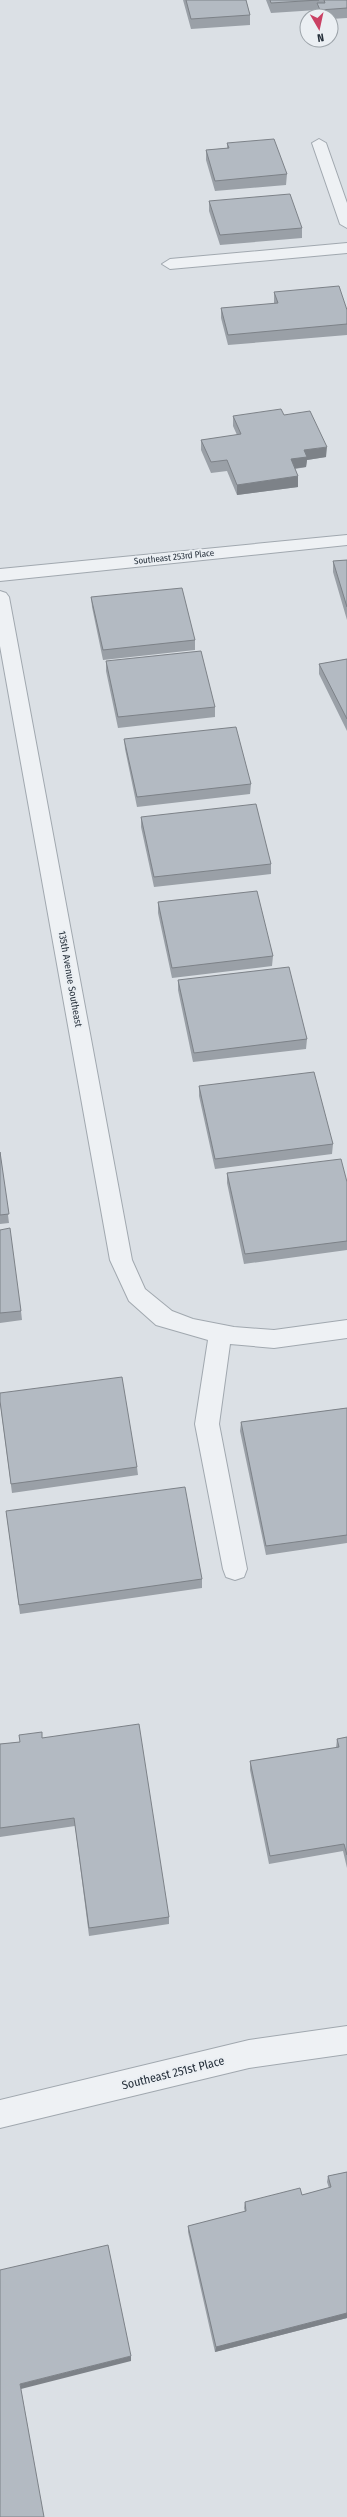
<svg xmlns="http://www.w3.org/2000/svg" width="347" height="2517" viewBox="0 0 347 2517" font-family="'Fira Sans Condensed',sans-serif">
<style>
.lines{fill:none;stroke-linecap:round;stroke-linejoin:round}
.minor-casing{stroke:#a1a8af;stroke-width:2}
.minor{fill:#eef1f4;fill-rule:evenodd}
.wall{fill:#9aa0a7}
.shaded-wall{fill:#7d8288}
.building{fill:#b3bac2;stroke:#7d8288}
.labels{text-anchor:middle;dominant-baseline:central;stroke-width:4;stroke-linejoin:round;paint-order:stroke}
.far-street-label{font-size:9px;fill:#26303b;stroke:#ebeff3}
.street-label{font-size:10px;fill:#26303b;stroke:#ebeff3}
.near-street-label{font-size:12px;fill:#26303b;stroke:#ebeff3}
</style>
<rect width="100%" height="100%" fill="#dbe0e5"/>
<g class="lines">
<g class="minor-casing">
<path id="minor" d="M 319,139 L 326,143 L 347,203 L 347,228 L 340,224 L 312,143 Z
M 347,243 L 347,253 L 170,269 L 162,264 L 170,259 Z
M 347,535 L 347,545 L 0,581 L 0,569 Z
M 0,591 L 6,593 L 9,597 L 132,1260 L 145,1289 L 172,1311 L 193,1319 L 234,1327 L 274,1330 L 347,1320 L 347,1338 L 274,1348 L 230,1344 L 219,1424 L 247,1569 L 244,1577 L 235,1580 L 226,1577 L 223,1569 L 195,1424 L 208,1340 L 156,1325 L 129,1301 L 110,1260 L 0,646 Z
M 347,2026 L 347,2054 L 249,2068 L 0,2128 L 0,2100 L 249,2040 Z"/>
</g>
<use href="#minor" class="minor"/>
</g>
<path class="wall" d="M 183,0 L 246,0 L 250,15 L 250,25 L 191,29 Z
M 266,0 L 347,0 L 347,18 L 331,19 L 331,16 L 318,16 L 317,13 L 317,10 L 271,13 Z
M 227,143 L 287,174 L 286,185 L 215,191 L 206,160 L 206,150 L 227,148 Z
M 209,201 L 302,228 L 302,238 L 220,245 L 209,211 Z
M 274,292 L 347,310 L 347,335 L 228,345 L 221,318 L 221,308 L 274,304 Z
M 284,415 L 326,457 L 307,460 L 306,467 L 295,469 L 298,476 L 298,487 L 237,495 L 227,471 L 211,473 L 201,450 L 201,440 L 237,435 L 233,426 L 233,416 Z
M 347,560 L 347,620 L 333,572 L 333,561 Z
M 91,597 L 195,640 L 195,650 L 103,660 L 92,607 Z
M 347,659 L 347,731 L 319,674 L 319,664 Z
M 106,661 L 215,707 L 215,717 L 118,728 L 106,671 Z
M 124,739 L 251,784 L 250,794 L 137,807 L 125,749 Z
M 141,817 L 271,864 L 271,874 L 154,887 L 141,827 Z
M 158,902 L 273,956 L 272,966 L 172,978 L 158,913 Z
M 178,980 L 307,1039 L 306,1049 L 193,1062 L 178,990 Z
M 199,1086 L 333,1144 L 332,1154 L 215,1169 L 199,1096 Z
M 0,1152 L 9,1223 L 0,1224 Z
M 227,1173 L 347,1182 L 347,1250 L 244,1264 L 227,1183 Z
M 0,1230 L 21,1311 L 22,1320 L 0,1323 Z
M 0,1403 L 137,1467 L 138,1475 L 12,1493 Z
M 347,1408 L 347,1543 L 266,1555 L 240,1431 L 241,1422 Z
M 6,1511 L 202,1579 L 202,1588 L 20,1614 Z
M 347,1737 L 347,1868 L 343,1851 L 269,1864 L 250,1770 L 250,1761 L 336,1748 L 337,1739 Z
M 42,1738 L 169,1917 L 169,1924 L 89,1936 L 75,1826 L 0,1837 L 0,1744 L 20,1742 Z
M 347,2172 L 347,2318 L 215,2352 L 188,2232 L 188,2226 L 245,2212 L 244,2208 L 245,2202 L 302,2195 L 329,2188 L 327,2182 L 328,2176 Z"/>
<path class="shaded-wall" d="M 327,447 L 326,457 L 307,460 L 306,467 L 290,469 L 291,459 L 304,450 Z
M 298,476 L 298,487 L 237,495 L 237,485 Z
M 347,2313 L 347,2318 L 215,2352 L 216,2347 Z
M 131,2356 L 131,2361 L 21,2389 L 44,2517 L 20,2384 Z"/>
<path class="building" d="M 186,0 L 246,0 L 250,15 L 191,19 Z
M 270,0 L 319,0 L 271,3 Z
M 324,0 L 347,0 L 347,8 L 320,10 L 317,3 L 325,3 Z
M 274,139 L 287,174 L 215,181 L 206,150 L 229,148 L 227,143 Z
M 290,194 L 302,228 L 220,235 L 209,201 Z
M 339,286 L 347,310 L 347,324 L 228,335 L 221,308 L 278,303 L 274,292 Z
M 281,409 L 284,415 L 310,411 L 327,447 L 304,450 L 307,457 L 291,459 L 298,476 L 237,485 L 227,460 L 211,462 L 201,440 L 241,434 L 233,416 Z
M 347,560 L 347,607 L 333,561 Z
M 182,588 L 195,640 L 103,650 L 91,597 Z
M 201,651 L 215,707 L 118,717 L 106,661 Z
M 347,659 L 347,719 L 319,664 Z
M 236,727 L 251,784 L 137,797 L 124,739 Z
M 256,804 L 271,864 L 154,877 L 141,817 Z
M 257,891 L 273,956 L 172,968 L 158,902 Z
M 289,967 L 307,1039 L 194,1053 L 178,980 Z
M 314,1072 L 333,1144 L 215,1159 L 199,1086 Z
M 0,1152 L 9,1214 L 0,1215 Z
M 341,1159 L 347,1182 L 347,1241 L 245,1254 L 227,1173 Z
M 10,1228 L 21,1311 L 0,1313 L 0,1230 Z
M 122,1377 L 137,1467 L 11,1484 L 0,1401 L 0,1393 Z
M 347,1408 L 347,1535 L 266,1546 L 241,1422 Z
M 185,1487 L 202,1579 L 19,1605 L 6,1511 Z
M 139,1724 L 169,1917 L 89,1928 L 74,1818 L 0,1828 L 0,1744 L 20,1742 L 19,1735 L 42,1732 L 42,1738 Z
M 347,1737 L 347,1855 L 344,1844 L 270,1856 L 250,1761 L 339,1747 L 337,1739 Z
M 347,2172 L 347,2313 L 216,2347 L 188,2226 L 246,2211 L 245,2202 L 300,2188 L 302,2195 L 331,2187 L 328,2176 Z
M 108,2245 L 131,2356 L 20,2384 L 44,2517 L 0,2517 L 0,2270 Z"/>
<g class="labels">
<g class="far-street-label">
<text transform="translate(174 557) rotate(-6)">Southeast 253rd Place</text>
</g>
<g class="street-label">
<text transform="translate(70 979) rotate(80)">135th Avenue Southeast</text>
</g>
<g class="near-street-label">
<text transform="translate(173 2073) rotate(-14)">Southeast 251st Place</text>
</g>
</g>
<g transform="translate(319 28) rotate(171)"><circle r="19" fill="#ebeff3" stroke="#9ca3a9"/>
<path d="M0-3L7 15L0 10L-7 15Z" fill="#ca4164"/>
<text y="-6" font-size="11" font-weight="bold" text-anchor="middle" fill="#26303b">N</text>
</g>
</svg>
